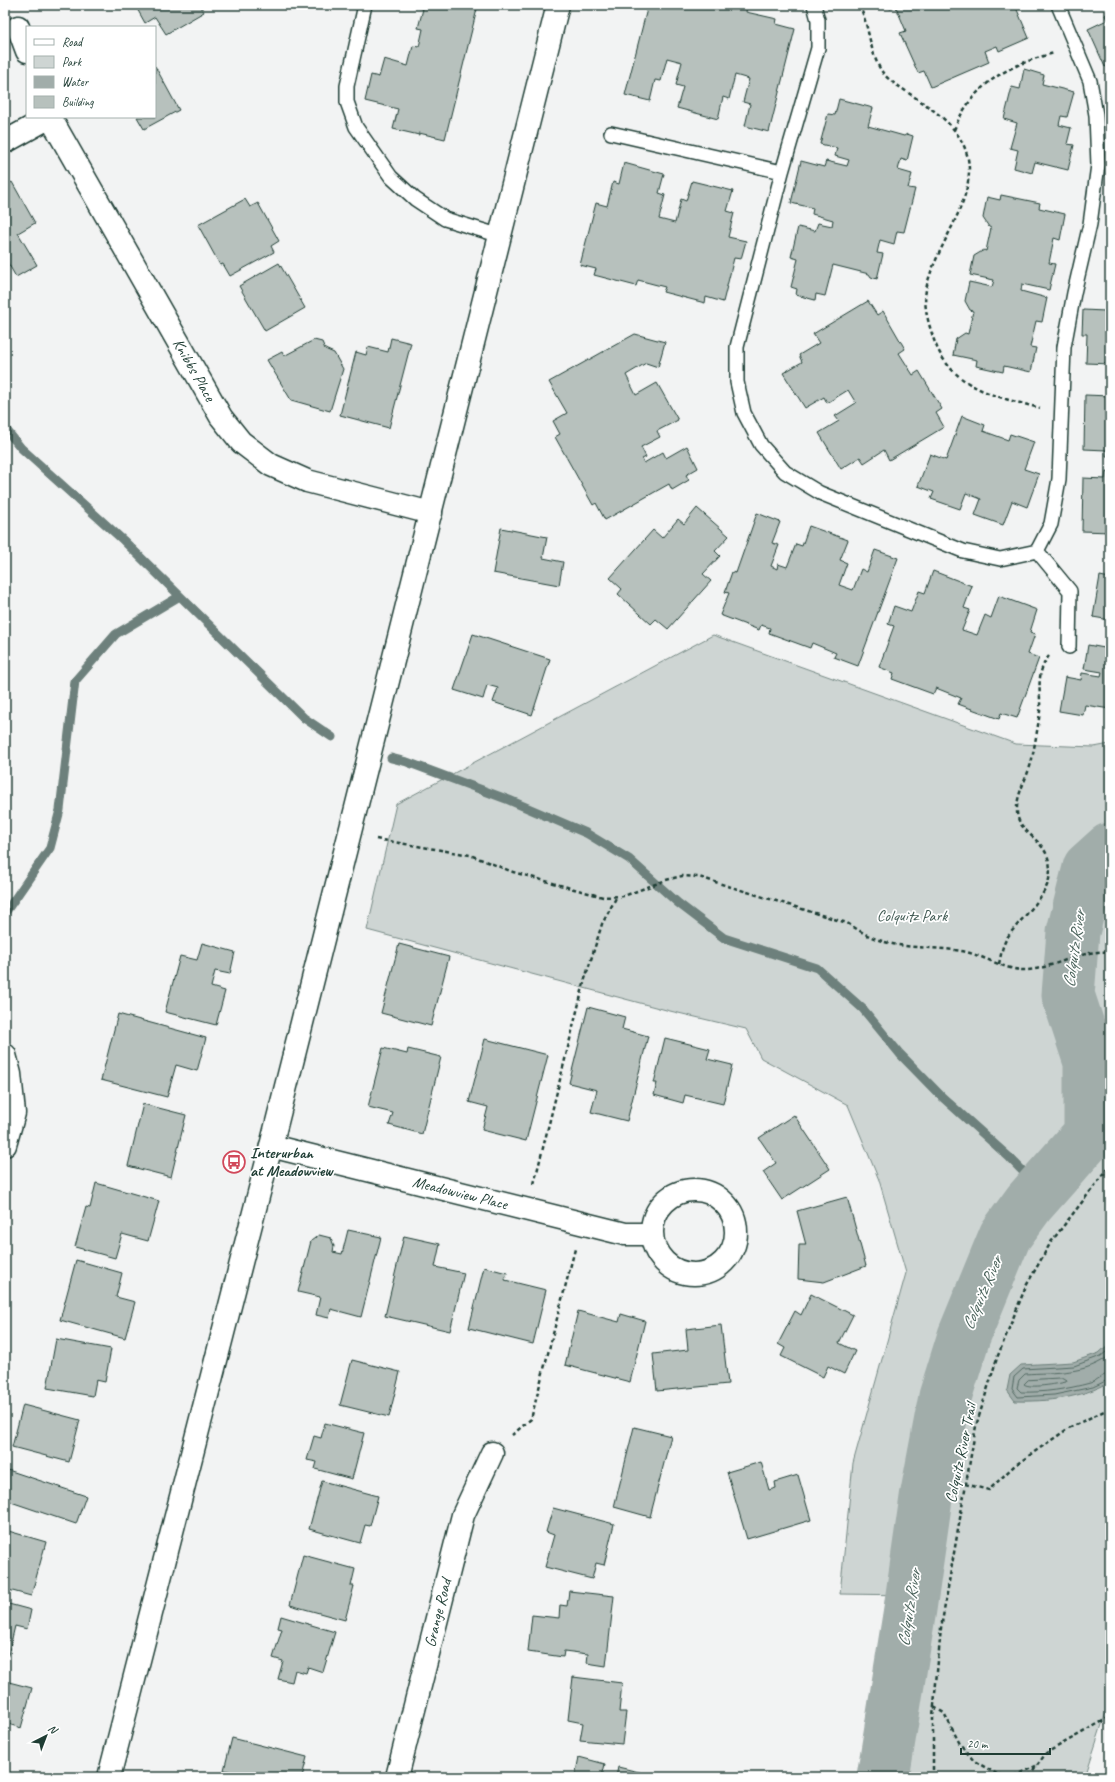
<svg xmlns="http://www.w3.org/2000/svg" width="1115" height="1782" viewBox="0 0 1115 1782" font-family="Caveat,sans-serif">
<style>
.green{fill:#ced5d3;stroke:#768984}
.water{fill:#a1adaa;stroke:#6d807b}
.lines{fill:none;stroke-linecap:round;stroke-linejoin:round}
.shore{stroke:#536a63;stroke-width:1}
.stream{stroke:#6d807b;stroke-width:9}
.river{stroke:#a1adaa;stroke-width:53}
.building{fill:#b7c1bd;stroke:#1f3d34}
.service-casing{stroke:#1f3d34;stroke-width:16}
.minor-casing{stroke:#1f3d34;stroke-width:25}
.secondary-casing{stroke:#1f3d34;stroke-width:25}
.path{stroke:#1f3d34;stroke-width:2.5;stroke-dasharray:4 3;stroke-linecap:butt}
.service{stroke:#fff;stroke-width:13}
.minor{stroke:#fff;stroke-width:22}
.secondary{stroke:#fff;stroke-width:22}
.labels{text-anchor:middle;dominant-baseline:central;stroke-width:3.5;stroke-linejoin:round;paint-order:stroke}
.street-label{font-size:16px;fill:#1f3d34;stroke:#fff}
.park-label{font-size:16px;fill:#425b54;stroke:#fff}
.poi-label{font-size:16px;font-weight:bold;fill:#1f3d34;stroke:#fff;text-anchor:start}
.water-label{font-size:17px;font-style:italic;fill:#465f57;stroke:#fff}
</style>
<rect width="100%" height="100%" fill="#f2f3f3"/>
<filter id="ink" filterUnits="userSpaceOnUse"><feTurbulence type="fractalNoise" baseFrequency=".025" numOctaves="2"/><feDisplacementMap in="SourceGraphic" scale="8" xChannelSelector="R" yChannelSelector="G"/><feConvolveMatrix kernelMatrix="1 2 1 2 8 2 1 2 1" color-interpolation-filters="sRGB"/></filter>
<g filter="url(#ink)">
<path class="green" d="M 713,635 L 1016,744 L 1094,747 L 1110,744 L 1110,1700 L 1085,1777 L 891,1777 L 894,1754 L 890,1713 L 912,1595 L 840,1594 L 853,1463 L 906,1273 L 879,1180 L 848,1105 L 761,1058 L 746,1029 L 670,1011 L 367,930 L 396,804 Z"/>
<path class="water" d="M 1110,1343 L 1110,1382 C 1082,1398 1047,1402 1015,1401 L 1007,1390 L 1010,1375 L 1021,1365 L 1073,1362 L 1099,1353 Z"/>
<g class="lines">
<path class="shore" d="M 1110,1349 L 1101,1356 L 1074,1366 L 1023,1369 L 1014,1377 L 1012,1389 L 1018,1397 L 1054,1395 L 1093,1387 L 1110,1379
M 1110,1355 C 1087,1375 1053,1372 1025,1374 L 1019,1380 L 1017,1388 L 1021,1392 C 1043,1393 1068,1389 1090,1383 C 1097,1381 1102,1374 1110,1374
M 1064,1378 L 1067,1380 L 1066,1382 C 1057,1384 1030,1389 1024,1384 L 1028,1380 Z"/>
<path class="stream" d="M 5,428 L 21,448 L 123,540 L 304,718 L 332,737
M 391,758 L 407,762 L 509,800 L 586,833 L 629,859 L 678,903 L 724,938 L 817,968 L 863,1009 L 900,1054 L 940,1095 L 1010,1158 L 1041,1190
M 5,913 L 50,848 L 60,810 L 75,681 L 116,634 L 180,596"/>
<path class="river" d="M 883,1777 L 910,1609 L 926,1498 L 945,1397 L 964,1336 L 1005,1236 L 1029,1203 L 1090,1134 L 1090,1062 L 1068,995 L 1073,932 L 1089,868 L 1110,849"/>
</g>
<path class="building" d="M 135,5 L 200,5 L 204,12 L 166,34 L 155,17 L 145,23 Z
M 407,5 L 478,5 L 445,139 L 419,133 L 419,135 L 393,129 L 398,109 L 365,101 L 371,75 L 379,77 L 384,59 L 408,66 L 413,46 L 419,47 L 423,29 L 418,28 L 423,9 Z
M 648,5 L 747,5 L 746,12 L 777,19 L 776,24 L 795,29 L 769,132 L 745,126 L 750,104 L 743,102 L 749,79 L 735,75 L 729,99 L 723,97 L 718,119 L 677,108 L 683,87 L 676,85 L 682,62 L 667,58 L 661,81 L 655,80 L 650,101 L 625,95 Z
M 888,5 L 1015,5 L 1029,38 L 999,51 L 997,46 L 985,51 L 989,62 L 931,87 L 924,71 L 918,73 L 900,33 L 906,31 L 896,7 L 890,9 Z
M 1110,12 L 1110,64 L 1105,67 L 1088,29 L 1107,20 L 1105,15 Z
M 155,66 L 179,110 L 144,129 L 137,117 L 155,117 Z
M 1024,69 L 1044,75 L 1042,84 L 1074,92 L 1067,117 L 1061,116 L 1059,125 L 1071,128 L 1067,144 L 1074,145 L 1068,170 L 1035,162 L 1032,173 L 1014,168 L 1018,150 L 1010,148 L 1017,123 L 1004,119 L 1012,87 L 1020,89 Z
M 839,99 L 873,108 L 868,126 L 904,136 L 907,134 L 913,136 L 907,161 L 901,159 L 898,170 L 912,174 L 908,188 L 915,189 L 904,232 L 897,231 L 894,244 L 880,240 L 877,253 L 883,254 L 877,279 L 871,277 L 869,274 L 833,265 L 825,296 L 816,294 L 815,300 L 796,295 L 797,289 L 791,287 L 798,259 L 791,257 L 798,227 L 815,231 L 818,223 L 832,226 L 833,220 L 812,214 L 813,208 L 791,203 L 801,161 L 824,167 L 826,161 L 847,166 L 849,160 L 835,156 L 837,148 L 820,144 L 828,114 L 835,115 Z
M 624,163 L 664,174 L 659,193 L 665,195 L 659,219 L 675,223 L 681,199 L 686,201 L 692,181 L 733,191 L 727,211 L 734,213 L 728,237 L 746,241 L 741,259 L 734,258 L 723,302 L 706,297 L 705,303 L 663,292 L 665,287 L 638,280 L 636,286 L 594,275 L 596,269 L 580,265 L 596,203 L 607,206 L 613,182 L 619,184 Z
M 12,182 L 35,223 L 18,233 L 37,265 L 16,277 L 5,258 L 5,186 Z
M 1001,195 L 1040,203 L 1039,208 L 1065,214 L 1060,240 L 1054,238 L 1049,263 L 1055,264 L 1049,290 L 1022,284 L 1021,291 L 1047,298 L 1042,322 L 1036,321 L 1030,347 L 1036,348 L 1031,372 L 1004,366 L 1003,372 L 976,366 L 977,360 L 953,355 L 956,339 L 965,333 L 968,334 L 973,311 L 970,310 L 965,301 L 969,282 L 992,287 L 994,280 L 970,275 L 974,256 L 984,250 L 986,251 L 991,228 L 989,227 L 983,218 L 987,197 L 1000,200 Z
M 245,199 L 250,207 L 258,203 L 279,241 L 271,246 L 274,252 L 230,276 L 223,264 L 220,265 L 198,225 Z
M 279,263 L 305,308 L 265,331 L 239,286 Z
M 868,301 L 877,315 L 883,311 L 905,349 L 899,353 L 913,375 L 919,371 L 942,409 L 936,413 L 944,427 L 889,460 L 884,450 L 864,463 L 860,457 L 841,469 L 819,433 L 839,421 L 835,416 L 856,403 L 848,390 L 827,403 L 824,397 L 805,408 L 783,373 L 802,362 L 799,355 L 819,343 L 813,334 Z
M 1105,304 L 1110,304 L 1110,364 L 1086,363 L 1087,334 L 1082,334 L 1083,310 L 1105,311 Z
M 635,334 L 665,342 L 658,367 L 646,363 L 626,375 L 636,395 L 657,383 L 678,420 L 657,431 L 660,437 L 641,447 L 646,457 L 642,459 L 644,463 L 663,452 L 666,458 L 687,446 L 698,468 L 686,475 L 689,480 L 672,490 L 669,484 L 605,520 L 596,503 L 593,505 L 555,437 L 560,434 L 553,421 L 567,413 L 549,382 Z
M 391,338 L 411,343 L 389,428 L 340,415 L 356,352 L 366,355 L 368,347 L 388,352 Z
M 314,340 L 322,342 L 325,349 L 334,353 L 343,369 L 330,411 L 291,400 L 267,360 L 282,352 L 284,356 Z
M 1085,395 L 1110,396 L 1110,456 L 1106,456 L 1106,450 L 1084,449 Z
M 962,416 L 985,425 L 983,431 L 1008,440 L 1010,434 L 1034,442 L 1024,469 L 1039,474 L 1027,507 L 1012,501 L 1003,525 L 975,515 L 981,499 L 966,493 L 960,509 L 931,499 L 934,492 L 918,486 L 930,454 L 946,460 Z
M 1106,471 L 1110,472 L 1110,532 L 1082,531 L 1083,478 L 1105,479 Z
M 697,508 L 729,536 L 715,551 L 720,556 L 703,574 L 711,581 L 668,629 L 656,619 L 651,624 L 618,594 L 622,589 L 610,578 L 653,530 L 662,538 L 678,519 L 684,524 Z
M 757,513 L 780,522 L 772,543 L 779,545 L 771,566 L 777,569 L 778,564 L 787,567 L 796,544 L 802,546 L 809,526 L 848,540 L 840,560 L 847,563 L 839,585 L 853,590 L 861,569 L 867,572 L 875,550 L 898,558 L 858,666 L 834,657 L 836,653 L 812,643 L 810,648 L 769,633 L 770,628 L 761,625 L 759,630 L 720,615 L 729,593 L 725,592 L 732,572 L 736,573 Z
M 501,528 L 547,537 L 543,558 L 563,562 L 559,585 L 493,573 Z
M 933,571 L 972,586 L 964,608 L 970,610 L 962,630 L 977,635 L 985,615 L 991,618 L 999,596 L 1037,610 L 1030,632 L 1035,634 L 1028,654 L 1039,658 L 1017,718 L 1001,713 L 999,719 L 958,704 L 961,698 L 936,688 L 933,694 L 892,679 L 894,673 L 879,667 L 894,626 L 888,624 L 894,606 L 911,612 L 919,591 L 925,593 Z
M 1100,576 L 1110,578 L 1110,620 L 1093,617 Z
M 473,634 L 550,659 L 532,715 L 493,702 L 498,688 L 487,685 L 483,699 L 454,690 Z
M 1088,645 L 1110,649 L 1110,709 L 1085,705 L 1083,715 L 1059,711 L 1065,677 L 1081,680 L 1082,673 L 1101,676 L 1102,672 L 1084,669 Z
M 202,943 L 235,952 L 230,974 L 215,971 L 211,987 L 225,991 L 216,1025 L 165,1012 L 180,956 L 197,960 Z
M 399,944 L 449,957 L 431,1026 L 381,1013 Z
M 588,1007 L 625,1017 L 622,1029 L 648,1036 L 627,1121 L 591,1112 L 597,1090 L 569,1083 Z
M 118,1014 L 206,1038 L 197,1071 L 176,1065 L 167,1097 L 101,1080 Z
M 665,1038 L 710,1049 L 707,1059 L 732,1065 L 723,1104 L 685,1095 L 683,1103 L 654,1095 L 657,1083 L 654,1083 Z
M 485,1039 L 548,1055 L 526,1141 L 482,1130 L 488,1107 L 469,1102 Z
M 383,1048 L 407,1054 L 408,1049 L 441,1057 L 422,1134 L 389,1125 L 393,1113 L 368,1107 Z
M 143,1104 L 186,1115 L 171,1177 L 128,1166 Z
M 794,1115 L 830,1169 L 782,1200 L 763,1172 L 776,1163 L 759,1138 Z
M 96,1183 L 159,1201 L 148,1241 L 122,1234 L 115,1258 L 75,1247 L 86,1207 L 90,1208 Z
M 847,1197 L 866,1266 L 824,1282 L 798,1279 L 799,1245 L 806,1245 L 797,1211 Z
M 348,1230 L 381,1237 L 361,1317 L 331,1309 L 329,1318 L 316,1315 L 320,1297 L 298,1292 L 311,1241 L 319,1235 L 331,1238 L 334,1246 L 333,1252 L 342,1254 Z
M 404,1236 L 440,1244 L 435,1267 L 464,1273 L 450,1331 L 385,1316 Z
M 76,1260 L 122,1273 L 116,1297 L 135,1302 L 125,1338 L 60,1320 Z
M 484,1267 L 507,1273 L 505,1280 L 546,1290 L 533,1344 L 469,1328 Z
M 811,1294 L 853,1315 L 839,1343 L 855,1351 L 844,1374 L 828,1366 L 823,1377 L 781,1356 L 785,1348 L 778,1344 L 795,1311 L 801,1315 Z
M 578,1311 L 619,1322 L 621,1314 L 645,1321 L 630,1382 L 565,1365 Z
M 721,1325 L 728,1384 L 657,1391 L 653,1354 L 688,1350 L 686,1329 Z
M 56,1339 L 111,1349 L 105,1382 L 96,1380 L 93,1396 L 47,1388 Z
M 352,1360 L 400,1372 L 389,1417 L 340,1405 Z
M 23,1405 L 80,1420 L 69,1462 L 12,1447 Z
M 325,1423 L 364,1433 L 352,1479 L 315,1469 L 317,1462 L 307,1460 L 314,1436 L 321,1438 Z
M 634,1427 L 671,1436 L 650,1517 L 614,1507 Z
M 761,1462 L 769,1490 L 776,1488 L 775,1482 L 798,1475 L 811,1520 L 747,1539 L 727,1472 Z
M 5,1469 L 86,1496 L 76,1524 L 5,1500 Z
M 322,1481 L 378,1496 L 370,1526 L 365,1525 L 360,1543 L 309,1529 Z
M 553,1508 L 614,1524 L 604,1565 L 596,1563 L 592,1579 L 545,1567 L 554,1535 L 546,1532 Z
M 5,1530 L 46,1542 L 31,1596 L 5,1589 Z
M 303,1555 L 355,1569 L 351,1586 L 354,1586 L 345,1620 L 290,1605 Z
M 569,1591 L 614,1596 L 606,1666 L 587,1663 L 588,1654 L 564,1651 L 563,1657 L 528,1652 L 532,1615 L 559,1618 L 560,1605 L 567,1606 Z
M 5,1603 L 31,1610 L 27,1629 L 15,1626 L 7,1659 L 5,1658 Z
M 281,1616 L 335,1632 L 323,1672 L 308,1667 L 306,1673 L 295,1670 L 292,1682 L 278,1679 L 283,1661 L 273,1658 L 282,1629 L 278,1628 Z
M 573,1677 L 622,1683 L 619,1712 L 626,1712 L 622,1744 L 580,1740 L 583,1723 L 568,1720 Z
M 5,1681 L 32,1688 L 21,1728 L 5,1723 Z
M 232,1738 L 307,1757 L 302,1777 L 253,1777 L 224,1770 Z
M 579,1757 L 605,1764 L 602,1777 L 575,1777 Z
M 618,1767 L 643,1773 L 642,1777 L 616,1777 Z"/>
<g class="lines">
<g class="service-casing">
<path id="service" d="M 365,5 L 347,86 L 347,102 L 356,127 L 391,177 L 415,199 L 445,219 L 501,236
M 814,5 L 818,20 L 818,48 L 782,172 L 737,347 L 737,382 L 744,413 L 761,445 L 785,472 L 820,493 L 963,551 L 1000,559 L 1037,551
M 611,133 L 782,172
M 1037,551 L 1051,524 L 1059,479 L 1064,347 L 1074,293 L 1090,224 L 1098,165 L 1096,115 L 1090,81 L 1058,5
M 1037,551 L 1070,591 L 1069,647"/>
</g>
<g class="minor-casing">
<path id="minor" d="M 18,27 L 27,51
M 50,117 L 221,417 L 241,442 L 271,465 L 307,481 L 431,513
M 5,142 L 50,117
M 5,1055 L 10,1074 L 14,1113 L 5,1145
M 271,1146 L 625,1234 L 651,1234
M652 1232a42 42 0 1 1 84 0a42 42 0 1 1-84 0Z
M 397,1777 L 463,1515 L 492,1453"/>
</g>
<g class="secondary-casing">
<path id="secondary" d="M 109,1777 L 271,1146 L 558,5"/>
</g>
<path class="path" d="M 859,5 C 870,26 869,54 883,73 C 889,81 899,86 907,92 C 931,108 962,127 968,159 C 976,202 933,249 926,290 C 923,306 929,325 934,340 C 951,388 996,397 1040,408
M 954,130 C 972,84 1008,65 1054,53
M 376,839 L 470,855 L 513,872 L 603,897 L 624,896 L 666,880 L 682,876 L 699,877 L 847,923 C 857,929 867,936 879,940 C 906,950 938,946 966,952 C 987,957 1006,971 1027,970 C 1056,968 1081,949 1110,952
M 999,964 C 1001,955 1002,946 1007,938 C 1018,921 1045,899 1049,879 C 1056,839 1017,837 1017,811 C 1016,793 1029,775 1032,759 C 1035,743 1038,727 1040,711 C 1041,691 1035,673 1049,656
M 534,1184 L 585,979 L 602,924 L 617,896
M 512,1435 L 531,1419 L 575,1249
M 965,1484 L 989,1490 L 1014,1466 L 1069,1428 L 1110,1408
M 934,1707 L 944,1713 L 960,1744 L 974,1761 L 997,1774 L 1011,1777 L 1036,1766
M 933,1777 L 933,1716 L 941,1628 L 976,1426 L 997,1358 L 1026,1286 L 1051,1242 L 1110,1166
M 1029,1777 L 1046,1753 L 1110,1717"/>
<use href="#service" class="service"/>
<use href="#minor" class="minor"/>
<use href="#secondary" class="secondary"/>
</g>
</g>
<defs>
<g id="bus-ring" transform="scale(1.15)"><circle r="9.5" fill="#fff" stroke="#d1495b" stroke-width="1.5"/><path d="M-5-6H5V4H4V6H2V4H-2V6H-4V4H-5ZM-3.5-4V0h7V-4ZM-3.5 1.2v1.5H-2V1.2ZM2 1.2v1.5H3.5V1.2Z" fill="#d1495b"/></g>
</defs>
<g fill-rule="evenodd">
<use href="#bus-ring" x="234" y="1162"/>
</g>
<g class="labels">
<g class="street-label">
<text transform="translate(194 370) rotate(60)">Knibbs Place</text>
<text transform="translate(460 1193) rotate(14)">Meadowview Place</text>
<text transform="translate(961 1453) rotate(-78)">Colquitz River Trail</text>
<text transform="translate(438 1613) rotate(-76)">Grange Road</text>
</g>
<g class="park-label">
<text x="912" y="916">Colquitz Park</text>
</g>
<g class="poi-label">
<text x="250" y="1153">Interurban<tspan x="250" dy="18">at Meadowview</tspan></text>
</g>
<g class="water-label">
<text transform="translate(1074 949) rotate(-82)">Colquitz River</text>
<text transform="translate(982 1293) rotate(-67)">Colquitz River</text>
<text transform="translate(909 1608) rotate(-81)">Colquitz River</text>
</g>
</g>
<rect width="1115" height="1782" fill="none" stroke="#fff" stroke-width="20"/>
<rect x="10" y="10" width="1095" height="1762" fill="none" stroke="#1f3d34" stroke-width="1.5" filter="url(#ink)"/>
<rect x="26" y="26" width="130" height="92" fill="#ffffff" stroke="#a5b1ae"/>
<rect x="34" y="39" width="20" height="6" fill="#ffffff" stroke="#a5b1ae"/>
<text x="62" y="46" font-size="12" fill="#1f3d34">Road</text>
<rect x="34" y="56" width="20" height="12" fill="#ced5d3" stroke="#a5b1ae"/>
<text x="62" y="66" font-size="12" fill="#1f3d34">Park</text>
<rect x="34" y="76" width="20" height="12" fill="#a1adaa" stroke="#a5b1ae"/>
<text x="62" y="86" font-size="12" fill="#1f3d34">Water</text>
<rect x="34" y="96" width="20" height="12" fill="#b7c1bd" stroke="#a5b1ae"/>
<text x="62" y="106" font-size="12" fill="#1f3d34">Building</text>
<g transform="translate(46 1736) rotate(42)" stroke="#ffffff" stroke-width="3" paint-order="stroke">
<path d="M0-3L7 15L0 10L-7 15Z" fill="#1f3d34"/>
<text y="-6" font-size="11" font-weight="bold" text-anchor="middle" fill="#1f3d34">N</text>
</g>
<path d="M961 1748v6h89v-6" fill="none" stroke="#1f3d34" stroke-width="2"/>
<text x="967" y="1748" font-size="12" fill="#1f3d34" stroke="#ffffff" stroke-width="3" paint-order="stroke">20 m</text>
</svg>
